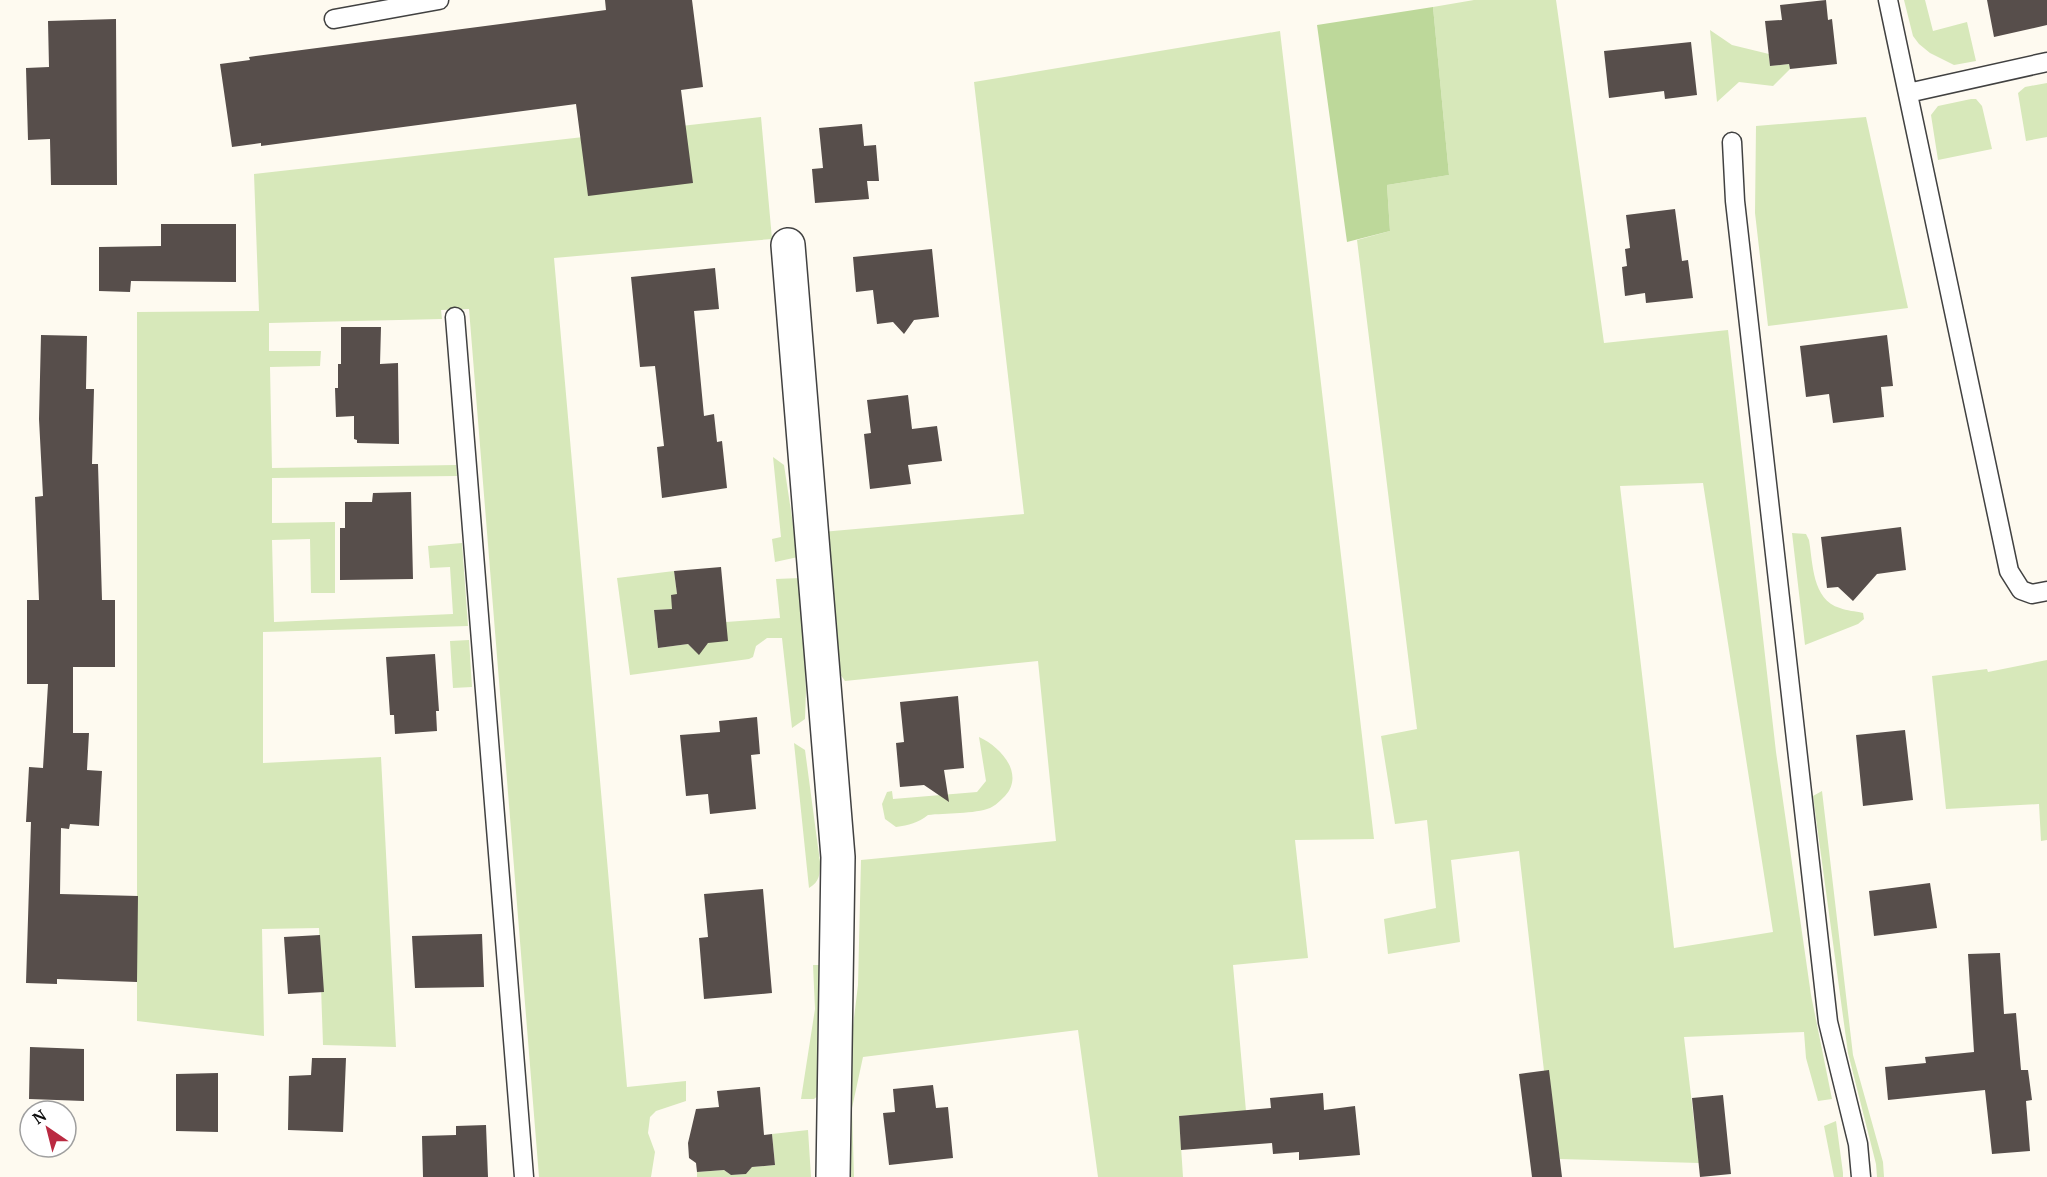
<svg xmlns="http://www.w3.org/2000/svg" width="2047" height="1177" viewBox="0 0 2047 1177" font-family="'PT Serif',serif">
<style>
.green{fill:#d7e8ba;fill-rule:evenodd}
.forest{fill:#bdd89a}
.building{fill:#574e4b}
.lines{fill:none;stroke-linecap:round;stroke-linejoin:round}
.lane-casing{stroke:#414141;stroke-width:21}
.street-casing{stroke:#414141;stroke-width:36}
.lane{stroke:#fff;stroke-width:18}
.street{stroke:#fff;stroke-width:33}
</style>
<rect width="100%" height="100%" fill="#fefaf0"/>
<path class="green" d="M 1474,0 L 1556,0 L 1604,343 L 1728,330 L 1776,752 L 1811,995 L 1832,1099 L 1818,1101 L 1806,1058 L 1804,1032 L 1684,1037 L 1699,1163 L 1560,1159 L 1544,1071 L 1519,851 L 1451,860 L 1460,942 L 1388,954 L 1384,919 L 1436,908 L 1427,820 L 1395,824 L 1381,736 L 1417,729 L 1357,240 L 1390,231 L 1387,185 L 1449,175 L 1433,7 ZM 1703,483 L 1773,932 L 1674,948 L 1620,486 Z
M 1904,0 L 1925,0 L 1933,31 L 1967,22 L 1976,61 L 1954,65 L 1930,53 L 1919,44 L 1913,36 Z
M 1710,30 L 1732,45 L 1769,54 L 1770,66 L 1789,64 L 1790,69 L 1773,86 L 1739,82 L 1717,102 Z
M 1280,31 L 1374,839 L 1295,840 L 1308,958 L 1233,965 L 1246,1111 L 1179,1116 L 1183,1177 L 1098,1177 L 1078,1030 L 863,1057 L 852,1108 L 854,1177 L 845,1177 L 849,1059 L 858,985 L 861,860 L 1056,841 L 1038,661 L 845,681 L 835,667 L 822,532 L 1024,514 L 974,82 Z
M 2047,83 L 2047,137 L 2026,141 L 2018,93 L 2025,87 Z
M 1971,99 L 1976,99 L 1982,106 L 1992,149 L 1938,160 L 1931,115 L 1938,106 Z
M 761,117 L 772,239 L 554,258 L 627,1087 L 686,1081 L 686,1101 L 656,1111 L 650,1117 L 648,1133 L 655,1152 L 651,1177 L 539,1177 L 469,309 L 441,310 L 442,319 L 269,323 L 269,351 L 321,351 L 320,366 L 270,367 L 272,468 L 456,465 L 457,476 L 272,478 L 272,523 L 335,522 L 335,593 L 311,593 L 310,539 L 272,540 L 274,622 L 453,614 L 450,567 L 430,568 L 428,546 L 462,543 L 468,626 L 263,632 L 263,763 L 381,757 L 396,1047 L 323,1045 L 319,928 L 262,929 L 264,1036 L 137,1021 L 137,312 L 259,311 L 254,174 Z
M 1866,117 L 1908,308 L 1768,326 L 1755,213 L 1756,126 Z
M 773,457 L 784,465 L 798,557 L 775,562 L 772,539 L 781,537 Z
M 1792,533 L 1806,534 L 1809,540 C 1813,563 1812,600 1840,608 C 1847,611 1855,611 1863,613 L 1864,619 L 1858,624 L 1805,645 Z
M 674,571 L 677,594 L 672,609 L 654,610 L 658,648 L 688,644 L 694,650 L 708,643 L 726,622 L 780,618 L 776,579 L 800,578 L 806,690 L 805,719 L 792,728 L 782,638 L 767,638 L 756,646 L 753,657 L 749,659 L 630,675 L 617,578 Z
M 469,640 L 472,687 L 453,688 L 450,641 Z
M 2047,660 L 2047,840 L 2041,841 L 2039,804 L 1946,809 L 1932,676 L 1987,669 L 1988,672 Z
M 979,737 C 1001,747 1025,774 1005,796 C 1001,800 995,806 990,808 C 975,814 945,813 928,815 C 918,823 909,825 896,827 L 885,819 L 882,804 L 887,792 L 892,791 L 893,799 L 977,792 L 986,781 Z
M 794,743 L 805,750 L 820,862 C 820,873 820,882 809,888 Z
M 1822,791 L 1853,1055 L 1883,1162 L 1884,1177 L 1877,1177 L 1876,1164 L 1848,1053 L 1813,796 Z
M 813,965 L 819,965 L 823,1036 L 819,1095 L 814,1099 L 801,1099 L 815,1009 Z
M 1836,1121 L 1843,1173 L 1843,1177 L 1834,1177 L 1824,1126 Z
M 808,1130 L 811,1177 L 697,1177 L 697,1172 L 724,1170 L 731,1175 L 746,1174 L 752,1167 L 775,1165 L 772,1134 Z"/>
<path class="forest" d="M 1433,7 L 1449,175 L 1387,185 L 1390,231 L 1347,242 L 1317,25 Z"/>
<path class="building" d="M 605,0 L 692,0 L 703,87 L 681,90 L 693,183 L 588,196 L 576,104 L 261,146 L 261,143 L 232,147 L 220,64 L 250,60 L 249,57 L 606,10 Z
M 1826,0 L 1828,20 L 1832,19 L 1837,64 L 1790,69 L 1789,64 L 1770,66 L 1765,21 L 1782,20 L 1780,5 Z
M 1987,0 L 2047,0 L 2047,25 L 1994,37 Z
M 116,19 L 117,185 L 51,185 L 50,139 L 28,140 L 26,68 L 49,67 L 48,21 Z
M 1691,42 L 1697,95 L 1665,99 L 1664,91 L 1609,98 L 1604,51 Z
M 862,124 L 864,146 L 876,145 L 879,181 L 867,181 L 869,199 L 815,203 L 812,169 L 823,168 L 819,128 Z
M 1675,209 L 1682,261 L 1688,260 L 1693,298 L 1646,303 L 1645,293 L 1625,296 L 1622,267 L 1627,266 L 1625,249 L 1630,248 L 1626,215 Z
M 161,224 L 236,224 L 236,282 L 131,281 L 130,292 L 99,291 L 99,247 L 161,246 Z
M 932,249 L 939,317 L 914,320 L 904,334 L 893,322 L 877,324 L 873,290 L 856,292 L 853,257 Z
M 715,268 L 719,309 L 694,311 L 704,416 L 714,414 L 717,442 L 722,441 L 727,488 L 662,498 L 657,447 L 664,446 L 655,366 L 640,367 L 631,277 Z
M 341,327 L 381,327 L 380,364 L 398,363 L 399,444 L 357,443 L 357,440 L 354,439 L 354,416 L 336,417 L 335,388 L 338,388 L 338,364 L 341,364 Z
M 41,335 L 87,336 L 86,389 L 94,389 L 92,464 L 98,464 L 102,600 L 115,600 L 115,667 L 73,667 L 73,733 L 89,733 L 87,770 L 102,771 L 99,826 L 70,824 L 69,829 L 61,828 L 60,894 L 138,896 L 137,982 L 57,979 L 57,984 L 26,983 L 31,822 L 26,822 L 29,767 L 43,768 L 48,684 L 27,684 L 27,600 L 39,600 L 35,497 L 43,496 L 39,419 Z
M 1887,335 L 1893,386 L 1881,387 L 1884,417 L 1833,423 L 1829,394 L 1806,397 L 1800,346 Z
M 908,395 L 912,429 L 937,426 L 942,461 L 908,465 L 911,484 L 870,489 L 864,434 L 871,433 L 867,400 Z
M 411,492 L 413,579 L 340,580 L 340,528 L 345,528 L 345,502 L 372,502 L 373,493 Z
M 1901,527 L 1906,570 L 1877,574 L 1853,601 L 1838,587 L 1827,588 L 1821,537 Z
M 721,567 L 728,641 L 708,643 L 699,655 L 688,644 L 658,648 L 654,610 L 672,609 L 671,595 L 677,594 L 674,571 Z
M 435,654 L 439,711 L 436,711 L 437,731 L 395,734 L 394,715 L 390,715 L 386,657 Z
M 958,696 L 964,768 L 944,770 L 949,802 L 924,785 L 900,787 L 896,743 L 904,742 L 900,702 Z
M 757,717 L 760,754 L 751,755 L 756,809 L 710,814 L 708,794 L 686,796 L 680,735 L 720,732 L 719,721 Z
M 1905,730 L 1913,800 L 1863,806 L 1856,735 Z
M 1930,883 L 1937,928 L 1874,936 L 1869,891 Z
M 763,889 L 772,993 L 704,999 L 699,938 L 708,937 L 704,894 Z
M 482,934 L 484,987 L 415,988 L 412,936 Z
M 320,935 L 324,992 L 288,994 L 284,937 Z
M 2000,953 L 2004,1014 L 2016,1013 L 2021,1070 L 2028,1070 L 2032,1100 L 2026,1101 L 2030,1151 L 1992,1154 L 1985,1090 L 1888,1100 L 1885,1067 L 1926,1063 L 1925,1057 L 1974,1052 L 1968,954 Z
M 30,1047 L 84,1049 L 84,1101 L 29,1099 Z
M 312,1058 L 346,1058 L 343,1132 L 288,1130 L 289,1076 L 311,1075 Z
M 1549,1070 L 1562,1177 L 1532,1177 L 1519,1074 Z
M 218,1073 L 218,1132 L 176,1131 L 176,1074 Z
M 933,1085 L 936,1108 L 948,1107 L 953,1158 L 889,1165 L 883,1113 L 895,1112 L 893,1089 Z
M 760,1087 L 764,1135 L 772,1134 L 775,1165 L 752,1167 L 746,1174 L 731,1175 L 724,1170 L 697,1172 L 696,1163 L 689,1158 L 688,1143 L 696,1109 L 719,1107 L 717,1091 Z
M 1323,1093 L 1324,1110 L 1355,1106 L 1360,1155 L 1299,1160 L 1299,1152 L 1273,1154 L 1272,1143 L 1181,1150 L 1179,1116 L 1271,1108 L 1270,1098 Z
M 1723,1095 L 1731,1174 L 1700,1177 L 1692,1098 Z
M 486,1125 L 488,1177 L 423,1177 L 422,1136 L 456,1135 L 456,1126 Z"/>
<g class="lines">
<g class="lane-casing">
<path id="lane" d="M 1888,0 L 2009,571 L 2021,590 L 2032,594 L 2047,591
M 334,19 L 439,0
M 1908,93 L 2047,62
M 1732,142 L 1735,201 L 1828,1022 L 1858,1144 L 1861,1177
M 455,317 L 524,1177"/>
</g>
<g class="street-casing">
<path id="street" d="M 788,245 L 838,857 L 833,1177"/>
</g>
<use href="#lane" class="lane"/>
<use href="#street" class="street"/>
</g>
<g transform="translate(48 1129) rotate(325)"><circle r="28" fill="#ffffff" stroke="#9f9f9f" stroke-width="1.5"/>
<path d="M0-4.5L10 22L0 15L-10 22Z" fill="#ba2a41"/>
<text y="-9" font-size="16" font-weight="bold" text-anchor="middle" fill="#0e0e0e">N</text>
</g>
</svg>
